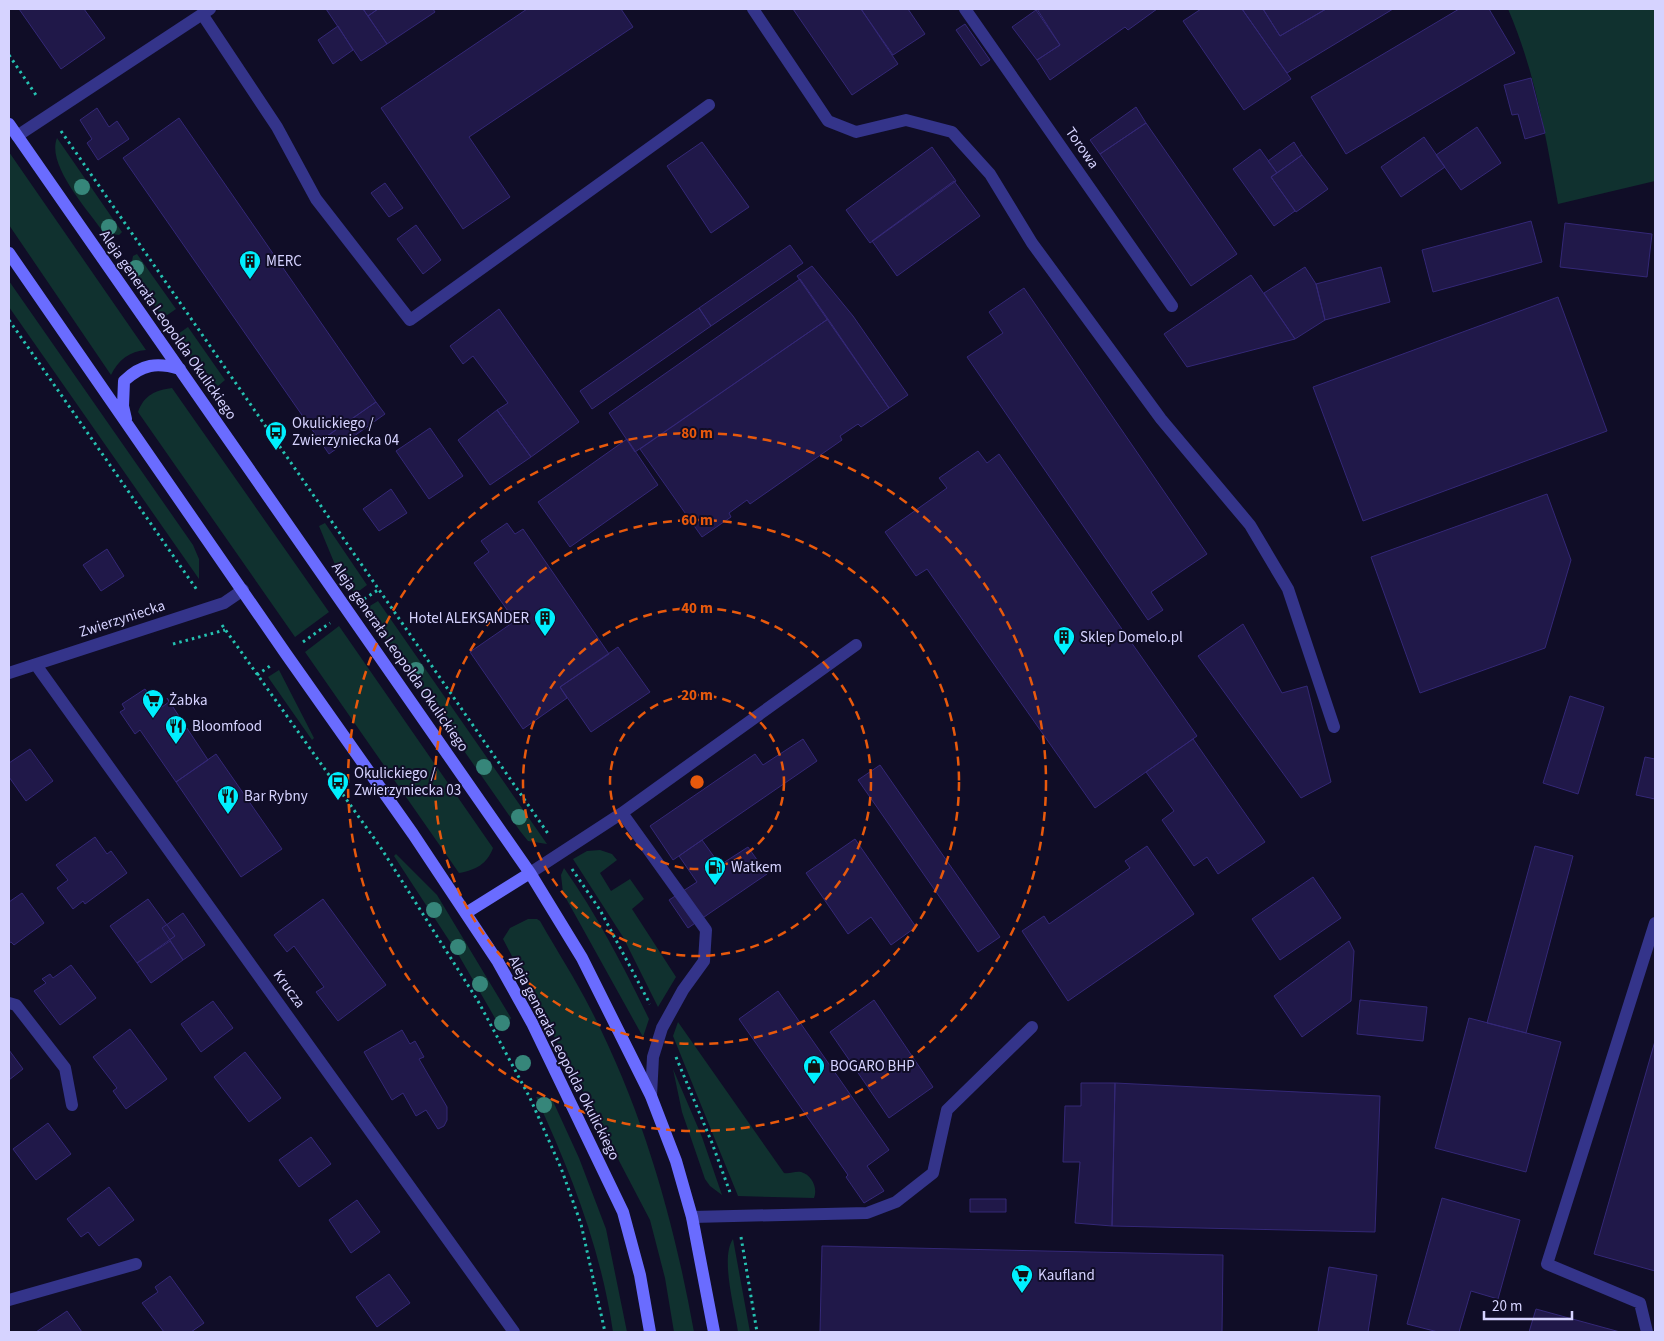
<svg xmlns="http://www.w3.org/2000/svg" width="1664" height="1341" viewBox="0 0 1664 1341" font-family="'Source Sans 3',sans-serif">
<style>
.green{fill:#10312f}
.building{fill:#201849;stroke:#342877}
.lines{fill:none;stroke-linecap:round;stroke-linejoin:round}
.path{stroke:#25c1b1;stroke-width:3;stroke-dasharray:2.5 4;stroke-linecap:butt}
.service{stroke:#34348a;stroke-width:12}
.minor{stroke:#34348a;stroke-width:12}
.secondary{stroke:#6a6cff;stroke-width:12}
.tree{fill:#36867a}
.ring{fill:none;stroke:#e8590c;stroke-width:2.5;stroke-dasharray:9 6}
.labels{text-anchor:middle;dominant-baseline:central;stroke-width:4;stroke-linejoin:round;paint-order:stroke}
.street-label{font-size:15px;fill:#d6d3ff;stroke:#100d27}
.poi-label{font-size:15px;fill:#d6d3ff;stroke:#100d27;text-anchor:start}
.centre{fill:#e8590c;stroke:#100d27;stroke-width:2.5}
.ring-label{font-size:15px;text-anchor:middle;font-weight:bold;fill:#e8590c;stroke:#100d27;stroke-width:4;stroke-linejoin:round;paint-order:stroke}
</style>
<rect width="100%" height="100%" fill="#100d27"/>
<path class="green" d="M 1508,9 L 1655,9 L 1655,181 L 1558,204 C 1546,137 1535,71 1508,9 Z
M 57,138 L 122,232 L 119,235 L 104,233 C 89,211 46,165 57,138 Z
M 9,152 L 146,350 C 130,351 118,360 111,375 L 9,225 Z
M 137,254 L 176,309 L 163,318 L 130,271 L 133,256 Z
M 9,281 L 193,545 L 199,559 L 199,579 L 9,307 Z
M 188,327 L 225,380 L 218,386 L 198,367 L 175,336 Z
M 172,388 L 329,612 L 295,637 L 138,412 C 144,395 156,390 172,388 Z
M 325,523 L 367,585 L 355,594 L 336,567 L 319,526 Z
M 378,601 L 547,844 L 528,841 L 520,831 L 365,609 Z
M 339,626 L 493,848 C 487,864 476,870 459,873 L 305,652 Z
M 279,670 L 314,738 L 312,740 L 268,677 Z
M 600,850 L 612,854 L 617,860 L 600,873 L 611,891 L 630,879 L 644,899 L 632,909 L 676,977 L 658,1007 L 623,937 L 573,859 L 587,851 Z
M 396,854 L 437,895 L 511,1018 L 503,1032 L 458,954 L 394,856 Z
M 564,868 C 597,915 624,967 649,1019 L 643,1037 L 563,893 L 561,875 Z
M 528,919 L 537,919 L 540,921 C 557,951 576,980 591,1010 C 643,1111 674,1221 694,1332 L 674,1332 L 665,1278 L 650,1220 L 503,939 L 510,928 Z
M 678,1022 L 784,1173 C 790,1174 795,1171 801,1172 C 812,1175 818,1188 814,1198 L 738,1196 L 673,1036 Z
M 673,1069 L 702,1137 L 722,1195 L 710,1186 L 705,1179 L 682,1112 Z
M 536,1097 L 552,1099 L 579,1158 L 606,1229 L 627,1332 L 613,1332 C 601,1249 571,1173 536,1097 Z
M 733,1239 L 750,1332 L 738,1332 C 735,1309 720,1258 733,1239 Z"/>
<path class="building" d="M 19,9 L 84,9 L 105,38 L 61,69 Z
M 326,9 L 363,9 L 387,44 L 361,61 Z
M 363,9 L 378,9 L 368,16 Z
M 378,9 L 433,9 L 435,12 L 387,44 L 368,16 Z
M 527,9 L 621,9 L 633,27 L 469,137 L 510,197 L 463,229 L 381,108 Z
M 793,9 L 861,9 L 898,64 L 852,95 Z
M 861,9 L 908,9 L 925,34 L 893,55 Z
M 1037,9 L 1157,9 L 1128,30 L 1125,27 L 1050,80 L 1037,60 L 1060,45 Z
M 1201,9 L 1242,9 L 1291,79 L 1244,110 L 1183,21 Z
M 1242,9 L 1263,9 L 1280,36 L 1326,9 L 1393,9 L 1287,73 Z
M 1263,9 L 1326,9 L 1280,36 Z
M 1459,9 L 1489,9 L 1515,53 L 1346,154 L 1311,97 Z
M 1036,10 L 1060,45 L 1037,60 L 1012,27 Z
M 965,24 L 990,60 L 981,66 L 956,30 Z
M 338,26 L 353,50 L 333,64 L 318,40 Z
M 1531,78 L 1545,133 L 1525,139 L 1518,114 L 1512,115 L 1504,85 Z
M 1136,107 L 1146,123 L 1100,154 L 1090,140 Z
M 97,108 L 109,127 L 117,121 L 129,139 L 98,160 L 87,143 L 92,139 L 80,120 Z
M 179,118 L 376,402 L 320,441 L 123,158 Z
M 1146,123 L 1237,254 L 1191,286 L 1100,154 Z
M 1477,127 L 1501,163 L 1461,190 L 1436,155 Z
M 1424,137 L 1445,167 L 1401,197 L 1381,167 Z
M 702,142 L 749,207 L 711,233 L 667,166 Z
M 1294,142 L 1302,155 L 1277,173 L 1268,161 Z
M 932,147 L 956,181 L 870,243 L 846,210 Z
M 1260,149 L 1277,173 L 1271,177 L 1295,211 L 1274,226 L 1233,169 Z
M 1302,155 L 1328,189 L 1296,212 L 1271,177 Z
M 954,181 L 980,216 L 897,276 L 872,241 Z
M 385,183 L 403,208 L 389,217 L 371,193 Z
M 1531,221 L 1542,262 L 1433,292 L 1422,250 Z
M 1565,223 L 1652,234 L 1647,277 L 1560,267 Z
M 416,225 L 441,260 L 423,274 L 397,239 Z
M 790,245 L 803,263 L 711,326 L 699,308 Z
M 812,266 L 853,316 L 908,395 L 889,408 L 797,276 Z
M 1305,267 L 1316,284 L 1325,320 L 1295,339 L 1264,293 Z
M 1381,267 L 1390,302 L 1325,320 L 1316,284 Z
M 1251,275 L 1295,339 L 1187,367 L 1164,334 Z
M 800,279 L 828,319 L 635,452 L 609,413 Z
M 1024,288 L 1207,554 L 1151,592 L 1163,610 L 1148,620 L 967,357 L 1003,333 L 989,312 Z
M 1558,297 L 1607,431 L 1363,521 L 1313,387 Z
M 699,308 L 711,326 L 592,409 L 580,391 Z
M 499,309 L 579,422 L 531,457 L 497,410 L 508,403 L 473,356 L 463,364 L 450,346 Z
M 828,319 L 889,408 L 861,427 L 858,424 L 840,436 L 842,440 L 750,504 L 747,500 L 729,513 L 731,517 L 702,537 L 640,449 Z
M 376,402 L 385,414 L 329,454 L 320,441 Z
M 497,410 L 531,457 L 490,485 L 458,440 Z
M 430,428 L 463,476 L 429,499 L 396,451 Z
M 627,439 L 658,485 L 570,547 L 538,502 Z
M 978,451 L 987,463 L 999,454 L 1197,736 L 1095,808 L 927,569 L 916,576 L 885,532 L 947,488 L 939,478 Z
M 391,489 L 407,513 L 379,531 L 363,509 Z
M 1547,494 L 1571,560 L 1545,648 L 1420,693 L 1371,557 Z
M 507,523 L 515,534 L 523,529 L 609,654 L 560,687 L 567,698 L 523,729 L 470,652 L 515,621 L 474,563 L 489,552 L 481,541 Z
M 107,549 L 124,576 L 101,591 L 83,565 Z
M 1243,624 L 1282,693 L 1307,686 L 1331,782 L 1301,798 L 1198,656 Z
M 618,647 L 650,692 L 591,732 L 560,687 Z
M 145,689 L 159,709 L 169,702 L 167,698 L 208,760 L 176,782 L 140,730 L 135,734 L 120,712 L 125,709 L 122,704 Z
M 1570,696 L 1604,707 L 1578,794 L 1543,783 Z
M 803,739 L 817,761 L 673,860 L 650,826 L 755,754 L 763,765 Z
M 1193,739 L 1265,842 L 1218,874 L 1207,857 L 1194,866 L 1162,820 L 1174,811 L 1146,772 Z
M 30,749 L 53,781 L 26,801 L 9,777 L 9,763 Z
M 216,754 L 282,849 L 241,877 L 176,782 Z
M 1645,757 L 1655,759 L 1655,799 L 1636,795 Z
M 880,765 L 1000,937 L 978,952 L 858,780 Z
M 95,837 L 107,854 L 111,851 L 127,873 L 85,904 L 83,901 L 73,909 L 57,888 L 68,880 L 56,865 Z
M 855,839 L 916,927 L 891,945 L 871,917 L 848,934 L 806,873 Z
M 702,840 L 720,865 L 748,847 L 767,874 L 688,928 L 669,900 L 697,882 L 679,856 Z
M 1147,846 L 1194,914 L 1068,1001 L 1022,931 L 1044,916 L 1049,924 L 1130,868 L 1125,861 Z
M 1535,846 L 1573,856 L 1526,1033 L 1487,1023 Z
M 1313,877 L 1341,918 L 1280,960 L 1252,919 Z
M 22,893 L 44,923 L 14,945 L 11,942 L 9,943 L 9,902 Z
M 148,899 L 175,936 L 137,963 L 110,926 Z
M 323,899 L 386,985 L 338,1021 L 316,992 L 324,987 L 294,946 L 287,952 L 274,935 Z
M 183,913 L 205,945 L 183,960 L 162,928 Z
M 170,941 L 183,960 L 151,983 L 137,963 Z
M 1349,941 L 1354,951 L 1351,1001 L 1302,1037 L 1274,996 Z
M 71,965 L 96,998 L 60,1025 L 34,991 L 46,983 L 42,979 L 50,974 L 53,978 Z
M 778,991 L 889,1150 L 867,1166 L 884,1191 L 864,1203 L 846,1177 L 848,1175 L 739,1019 Z
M 874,1000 L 933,1087 L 889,1118 L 830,1032 Z
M 1360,1000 L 1427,1007 L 1423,1041 L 1357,1034 Z
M 213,1001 L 233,1028 L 201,1052 L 181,1024 Z
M 1469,1018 L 1561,1042 L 1526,1172 L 1435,1148 Z
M 130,1029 L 167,1079 L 126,1109 L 113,1091 L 117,1088 L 93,1057 Z
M 402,1030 L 410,1044 L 415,1041 L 424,1057 L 419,1059 L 447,1107 L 447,1120 L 444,1126 L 438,1129 L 426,1110 L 416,1116 L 403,1093 L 392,1100 L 364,1052 Z
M 1655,1041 L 1655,1271 L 1594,1254 Z
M 9,1050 L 23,1069 L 9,1080 Z
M 245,1052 L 281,1098 L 249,1122 L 214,1077 Z
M 1081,1083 L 1115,1083 L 1112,1226 L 1075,1223 L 1080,1162 L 1063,1162 L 1065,1106 L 1081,1106 Z
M 1115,1083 L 1380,1096 L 1375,1232 L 1112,1226 Z
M 48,1123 L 71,1154 L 36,1180 L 13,1149 Z
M 311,1137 L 331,1164 L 299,1187 L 279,1160 Z
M 109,1187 L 134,1220 L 99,1246 L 88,1232 L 81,1237 L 67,1219 Z
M 1442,1198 L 1520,1220 L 1498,1299 L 1471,1291 L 1459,1332 L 1438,1332 L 1407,1324 Z
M 970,1199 L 1006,1199 L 1006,1212 L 970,1212 Z
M 357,1200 L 380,1232 L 351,1253 L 329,1220 Z
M 822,1246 L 1223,1255 L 1222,1332 L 820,1332 Z
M 1329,1267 L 1377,1275 L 1368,1332 L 1318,1332 Z
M 389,1274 L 410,1303 L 377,1327 L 356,1297 Z
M 170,1276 L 204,1323 L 191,1332 L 164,1332 L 142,1303 L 158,1292 L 155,1287 Z
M 1536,1309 L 1620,1332 L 1529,1332 Z
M 67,1311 L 82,1332 L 36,1332 Z"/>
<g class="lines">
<path class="path" d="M 9,55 L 38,98
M 61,131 L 549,835
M 9,320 L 197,590
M 364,599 L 378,590
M 222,625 L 381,848 L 478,1001 L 530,1098 L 561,1168 L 581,1224 L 605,1332
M 303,642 L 330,623
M 173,644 L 225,630
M 257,675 L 270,666
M 572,869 L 600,910 L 650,1004
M 676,1057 L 712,1143 L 731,1195
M 741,1237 L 757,1332"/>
<path class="service" d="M 753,9 L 828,121 L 856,132 L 906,120 L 952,132 L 990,174 L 1032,243 L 1161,419 L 1250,525 L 1288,589 L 1334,727
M 202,14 L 277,127 L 316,199 L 410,320 L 709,105
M 17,136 L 210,9
M 622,813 L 706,930 L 704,961 L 683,990 L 662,1028 L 653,1057 L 651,1096
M 530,873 L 622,813 L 856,645
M 9,1003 L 16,1005 L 65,1068 L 72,1105
M 692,1217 L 867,1213 L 896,1202 L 933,1173 L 947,1110 L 1032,1027
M 9,1300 L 136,1264
M 1647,1332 L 1640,1303 L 1547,1264 L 1655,923"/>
<path class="minor" d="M 965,9 L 1172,306
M 36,665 L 514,1332
M 9,673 L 224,603 L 243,590"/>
<path class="secondary" d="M 9,124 L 530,873 L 582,958 L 651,1096 L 676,1161 L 692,1217 L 714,1332
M 9,253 L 286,654 L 413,834 L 498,962 L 532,1023 L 623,1212 L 640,1275 L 650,1332
M 126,419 L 123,406 L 124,381 C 142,364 157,362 180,369
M 466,913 L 530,873"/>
</g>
<g class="tree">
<circle cx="82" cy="187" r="8"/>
<circle cx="109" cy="227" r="8"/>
<circle cx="136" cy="268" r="8"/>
<circle cx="416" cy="670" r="8"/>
<circle cx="484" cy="767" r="8"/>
<circle cx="519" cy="817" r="8"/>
<circle cx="434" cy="910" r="8"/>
<circle cx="458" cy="947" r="8"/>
<circle cx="480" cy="984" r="8"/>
<circle cx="502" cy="1023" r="8"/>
<circle cx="523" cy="1063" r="8"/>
<circle cx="544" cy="1105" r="8"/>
</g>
<g class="ring">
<circle cx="697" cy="782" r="87"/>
<circle cx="697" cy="782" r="174"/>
<circle cx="697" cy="782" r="262"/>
<circle cx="697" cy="782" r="349"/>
</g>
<defs>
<g id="building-pin" transform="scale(1.125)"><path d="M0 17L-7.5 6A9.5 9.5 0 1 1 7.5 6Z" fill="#00effe" stroke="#100d27"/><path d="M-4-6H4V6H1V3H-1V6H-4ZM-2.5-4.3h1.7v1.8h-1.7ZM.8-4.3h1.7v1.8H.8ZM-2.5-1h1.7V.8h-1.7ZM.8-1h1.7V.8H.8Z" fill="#111"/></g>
<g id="bus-pin" transform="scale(1.125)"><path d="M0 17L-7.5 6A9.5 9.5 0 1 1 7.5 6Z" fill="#00effe" stroke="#100d27"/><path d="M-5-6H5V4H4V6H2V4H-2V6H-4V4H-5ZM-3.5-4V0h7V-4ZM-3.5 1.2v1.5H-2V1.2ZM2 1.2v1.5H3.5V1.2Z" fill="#111"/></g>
<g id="supermarket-pin" transform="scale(1.125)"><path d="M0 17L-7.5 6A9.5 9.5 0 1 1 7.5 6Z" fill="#00effe" stroke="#100d27"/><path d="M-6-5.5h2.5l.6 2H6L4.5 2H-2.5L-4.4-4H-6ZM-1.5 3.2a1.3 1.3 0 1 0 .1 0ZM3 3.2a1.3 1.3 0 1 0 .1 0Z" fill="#111"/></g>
<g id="restaurant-pin" transform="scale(1.125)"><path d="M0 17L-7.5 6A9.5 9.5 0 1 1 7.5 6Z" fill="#00effe" stroke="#100d27"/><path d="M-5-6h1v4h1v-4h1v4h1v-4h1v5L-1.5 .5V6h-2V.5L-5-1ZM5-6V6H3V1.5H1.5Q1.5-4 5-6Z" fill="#111"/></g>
<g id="fuel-pin" transform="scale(1.125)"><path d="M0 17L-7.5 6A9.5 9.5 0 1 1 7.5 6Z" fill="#00effe" stroke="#100d27"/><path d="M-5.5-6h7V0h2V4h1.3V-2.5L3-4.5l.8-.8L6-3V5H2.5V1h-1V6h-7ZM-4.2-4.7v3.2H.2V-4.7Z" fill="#111"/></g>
<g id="shop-pin" transform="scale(1.125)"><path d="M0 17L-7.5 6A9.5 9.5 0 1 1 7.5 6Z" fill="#00effe" stroke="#100d27"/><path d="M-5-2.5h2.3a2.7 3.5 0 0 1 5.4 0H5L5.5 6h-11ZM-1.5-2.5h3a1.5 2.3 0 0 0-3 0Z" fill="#111"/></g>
</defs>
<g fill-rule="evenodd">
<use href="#building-pin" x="250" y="261"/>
<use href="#bus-pin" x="276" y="432"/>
<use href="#building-pin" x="545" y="618"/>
<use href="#building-pin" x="1064" y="637"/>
<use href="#supermarket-pin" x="153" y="700"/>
<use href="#restaurant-pin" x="176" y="726"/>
<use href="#bus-pin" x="338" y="782"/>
<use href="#restaurant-pin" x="228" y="796"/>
<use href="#fuel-pin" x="715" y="867"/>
<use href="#shop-pin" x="814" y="1066"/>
<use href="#supermarket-pin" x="1022" y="1275"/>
</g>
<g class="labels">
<g class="street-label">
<text transform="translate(1082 148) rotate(55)">Torowa</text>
<text transform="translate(168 325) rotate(55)">Aleja generała Leopolda Okulickiego</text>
<text transform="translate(122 619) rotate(-18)">Zwierzyniecka</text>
<text transform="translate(400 657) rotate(55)">Aleja generała Leopolda Okulickiego</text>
<text transform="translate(289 989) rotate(54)">Krucza</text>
<text transform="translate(564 1058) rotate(63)">Aleja generała Leopolda Okulickiego</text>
</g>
<g class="poi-label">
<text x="266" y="261">MERC</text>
<text x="292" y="423">Okulickiego /<tspan x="292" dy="17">Zwierzyniecka 04</tspan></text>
<text x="529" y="618" text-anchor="end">Hotel ALEKSANDER</text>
<text x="1080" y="637">Sklep Domelo.pl</text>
<text x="169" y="700">Żabka</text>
<text x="192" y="726">Bloomfood</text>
<text x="354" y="773">Okulickiego /<tspan x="354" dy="17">Zwierzyniecka 03</tspan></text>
<text x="244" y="796">Bar Rybny</text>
<text x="731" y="867">Watkem</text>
<text x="830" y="1066">BOGARO BHP</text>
<text x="1038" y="1275">Kaufland</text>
</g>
</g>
<circle cx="697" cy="782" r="8" class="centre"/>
<g class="ring-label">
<text x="697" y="438">80 m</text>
<text x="697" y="525">60 m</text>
<text x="697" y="613">40 m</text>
<text x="697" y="700">20 m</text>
</g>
<rect width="1664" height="1341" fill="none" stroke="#d6d3ff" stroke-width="20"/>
<path d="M1484 1311v8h88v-8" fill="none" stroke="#d6d3ff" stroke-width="2.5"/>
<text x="1492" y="1311" font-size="15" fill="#d6d3ff" stroke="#100d27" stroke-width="4" paint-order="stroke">20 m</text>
</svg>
